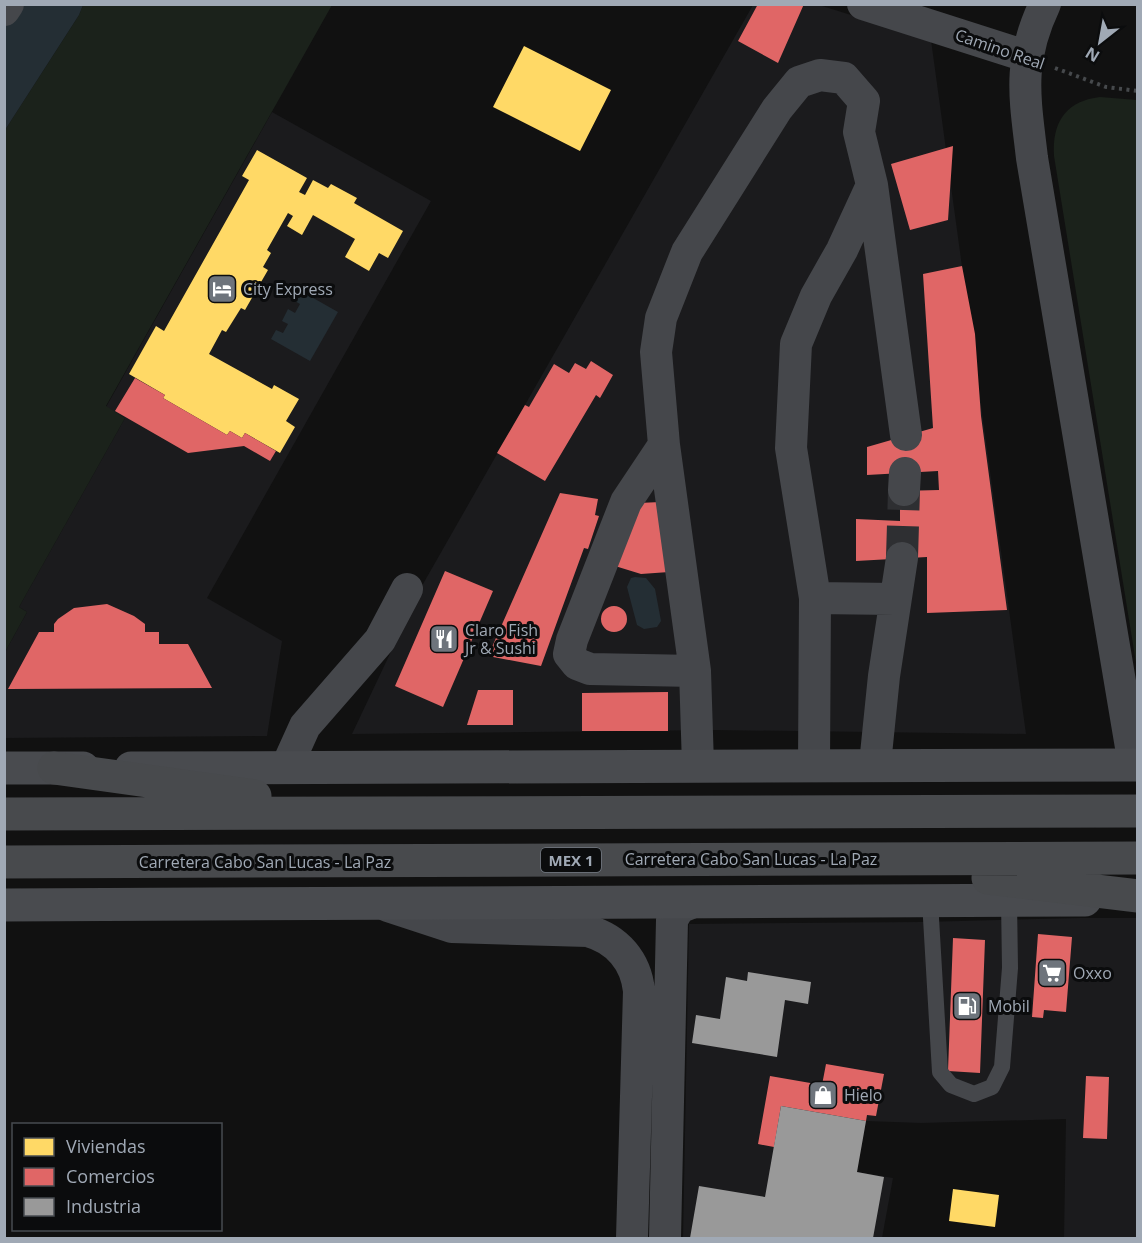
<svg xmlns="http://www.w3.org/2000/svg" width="1142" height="1243" viewBox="0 0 1142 1243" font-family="'Open Sans',sans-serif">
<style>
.built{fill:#1b1b1d}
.green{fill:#1b221b}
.water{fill:#242e34}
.homes{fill:#ffd966}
.shops{fill:#e06666}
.industry{fill:#999}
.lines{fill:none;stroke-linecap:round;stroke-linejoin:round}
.street-tunnel{stroke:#2e2f32;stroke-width:32;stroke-dasharray:32 16;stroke-linecap:butt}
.path{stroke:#46494c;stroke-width:4;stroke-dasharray:3 4.5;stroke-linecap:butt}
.lane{stroke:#45474b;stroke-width:16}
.street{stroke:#45474b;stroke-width:32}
.secondary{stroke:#494b4f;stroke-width:33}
.highway{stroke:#484a4d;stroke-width:33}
.labels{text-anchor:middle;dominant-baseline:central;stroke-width:6;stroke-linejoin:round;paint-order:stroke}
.shield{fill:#0b0c0d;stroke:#737a83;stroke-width:1.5}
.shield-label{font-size:15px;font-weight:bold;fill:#a0a9b5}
.street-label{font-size:16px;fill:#a0a9b5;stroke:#0b0c0d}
.poi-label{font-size:16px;fill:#a0a9b5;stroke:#0b0c0d;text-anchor:start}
</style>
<rect width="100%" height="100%" fill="#111"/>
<path class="built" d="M 753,5 L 819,5 L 931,40 L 1026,734 L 714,730 L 352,734 L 423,584 Z
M 272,112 L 431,201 L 207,598 L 282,641 L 267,736 L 5,738 L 5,652 L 27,612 L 19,607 L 125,418 L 106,407 Z
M 1080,918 L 1137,918 L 1137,1238 L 1064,1238 L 1066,1119 L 921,1123 L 866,1121 L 857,1172 L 893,1178 L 882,1238 L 683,1238 L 689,924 L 922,922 Z"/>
<path class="green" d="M 83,5 L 332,5 L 106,406 L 125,418 L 19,607 L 27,612 L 5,652 L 5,130 L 79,15 Z
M 1100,97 L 1137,100 L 1137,669 L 1054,156 C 1052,122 1066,101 1100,97 Z"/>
<path class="water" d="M 5,5 L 83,5 L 79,15 L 5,130 Z
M 299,290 L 338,312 L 310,361 L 271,339 L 276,330 L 283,333 L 288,324 L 282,321 L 288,309 L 295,313 L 300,304 L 293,300 Z
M 635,577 L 646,578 L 655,589 L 661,621 L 657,627 L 644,629 L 637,625 L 627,587 L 631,578 Z"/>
<path class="homes" d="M 524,46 L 611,90 L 580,151 L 493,107 Z
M 257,150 L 307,178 L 299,192 L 305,195 L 313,180 L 328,188 L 331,184 L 357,198 L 354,203 L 403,231 L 388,258 L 379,253 L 369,271 L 345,257 L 355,239 L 313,215 L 302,235 L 287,226 L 293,216 L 288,213 L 267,250 L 271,253 L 263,267 L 268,270 L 245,310 L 241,308 L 226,332 L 222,330 L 209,354 L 272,389 L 274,385 L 299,399 L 286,421 L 295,427 L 280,453 L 245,433 L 242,438 L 230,431 L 227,435 L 163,398 L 165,395 L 129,374 L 156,326 L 164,331 L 249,180 L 242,176 Z
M 953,1189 L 999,1195 L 995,1227 L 949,1221 Z"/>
<path class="shops" d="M 758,4 L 804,4 L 778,63 L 738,41 Z
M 953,146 L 948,220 L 910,230 L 891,164 Z
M 962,266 L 975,334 L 981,416 L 1007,610 L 927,613 L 927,557 L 856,561 L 856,519 L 900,521 L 900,491 L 939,490 L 938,471 L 867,475 L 867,447 L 933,428 L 923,274 Z
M 591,361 L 613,375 L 600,398 L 596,395 L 545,481 L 497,453 L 525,405 L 529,407 L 554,364 L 569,373 L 575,363 L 586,369 Z
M 135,378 L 165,395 L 163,398 L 227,435 L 230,431 L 242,438 L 245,433 L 276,451 L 270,461 L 244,446 L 188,453 L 115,411 Z
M 560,493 L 598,499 L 595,515 L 599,516 L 588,549 L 584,548 L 541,666 L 488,656 Z
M 660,502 L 669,572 L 641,574 L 615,566 L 639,503 Z
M 445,571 L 493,591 L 443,707 L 395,686 Z
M 107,604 L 134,616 L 145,624 L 145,632 L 159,632 L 159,644 L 188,644 L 212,688 L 8,689 L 39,632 L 54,632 L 54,624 L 58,619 L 74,608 Z
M601 619a13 13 0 1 1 26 0a13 13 0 1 1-26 0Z
M 478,690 L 513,690 L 513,725 L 467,725 Z
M 668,692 L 668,731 L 582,731 L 582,693 Z
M 1038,934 L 1072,937 L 1066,1012 L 1044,1010 L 1043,1018 L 1032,1017 Z
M 953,938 L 985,940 L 980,1073 L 948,1071 Z
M 826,1064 L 884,1074 L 876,1116 L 867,1115 L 866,1121 L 781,1106 L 774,1147 L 758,1144 L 770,1076 L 822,1085 Z
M 1086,1076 L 1109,1077 L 1107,1139 L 1083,1138 Z"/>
<path class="industry" d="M 748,972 L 811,982 L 808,1004 L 785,1000 L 777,1057 L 692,1043 L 696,1015 L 720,1019 L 726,977 L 747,981 Z
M 781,1106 L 866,1121 L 857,1172 L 884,1177 L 873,1238 L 690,1238 L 699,1186 L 765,1197 Z"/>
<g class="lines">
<path class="street-tunnel" d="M 902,558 L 904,490"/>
<path class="path" d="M 1055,68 L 1106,87 L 1138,91"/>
<path class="lane" d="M 930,901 L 940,1072 L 951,1085 L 974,1094 L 992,1087 L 1002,1067 L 1010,968 L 1009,901"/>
<path class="street" d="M 863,4 L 1026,56
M 1045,4 C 1017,63 1025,97 1032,158 L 1134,765
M 4,10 L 8,4
M 664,445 L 695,671 L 698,765
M 904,490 L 905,473
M 815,598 L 895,599
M 695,671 L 590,669 L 577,664 L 569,654 L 572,640 L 626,502 L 664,445 L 656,352 L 661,318 L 687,252 L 777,109 L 799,82 L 820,75 L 844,78 L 864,101 L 859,132 L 872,185 L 906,435
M 875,764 L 884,676 L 902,558
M 814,765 L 815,598 L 791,448 L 796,344 L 816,296 L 842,250 L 872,185
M 286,768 L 305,726 L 380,640 L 407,589
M 388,906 L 452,927 L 588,931 C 617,939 636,961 639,991 L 632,1238
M 665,1238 L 672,920 L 679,908 L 694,902"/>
<path class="secondary" d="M 4,768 L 83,768
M 131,768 L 1138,765
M 4,905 L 1085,900"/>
<path class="highway" d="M 54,768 L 255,796
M 4,814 L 1138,811
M 4,862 L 1138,858
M 988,878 L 1138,896"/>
</g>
<defs>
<g id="hotel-square" transform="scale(1.5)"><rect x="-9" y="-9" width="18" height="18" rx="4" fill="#6e747c" stroke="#0b0c0d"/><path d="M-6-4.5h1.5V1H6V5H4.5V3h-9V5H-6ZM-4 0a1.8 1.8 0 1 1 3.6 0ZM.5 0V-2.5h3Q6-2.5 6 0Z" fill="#fff"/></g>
<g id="restaurant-square" transform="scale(1.5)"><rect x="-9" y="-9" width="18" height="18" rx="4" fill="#6e747c" stroke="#0b0c0d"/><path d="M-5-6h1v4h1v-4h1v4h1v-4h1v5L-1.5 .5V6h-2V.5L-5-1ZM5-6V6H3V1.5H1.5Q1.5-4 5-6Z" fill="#fff"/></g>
<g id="supermarket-square" transform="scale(1.5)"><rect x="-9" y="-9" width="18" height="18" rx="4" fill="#6e747c" stroke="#0b0c0d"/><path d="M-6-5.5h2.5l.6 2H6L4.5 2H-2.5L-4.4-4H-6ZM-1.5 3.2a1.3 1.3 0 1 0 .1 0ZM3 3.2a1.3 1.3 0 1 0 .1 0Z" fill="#fff"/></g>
<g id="fuel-square" transform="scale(1.5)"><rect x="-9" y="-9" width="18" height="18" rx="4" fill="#6e747c" stroke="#0b0c0d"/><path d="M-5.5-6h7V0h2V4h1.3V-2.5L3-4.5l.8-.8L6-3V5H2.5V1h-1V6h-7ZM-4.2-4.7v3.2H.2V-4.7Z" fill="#fff"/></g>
<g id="shop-square" transform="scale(1.5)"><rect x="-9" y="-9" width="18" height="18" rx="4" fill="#6e747c" stroke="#0b0c0d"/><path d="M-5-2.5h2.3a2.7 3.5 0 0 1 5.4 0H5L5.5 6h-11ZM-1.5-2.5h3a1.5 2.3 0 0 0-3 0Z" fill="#fff"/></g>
</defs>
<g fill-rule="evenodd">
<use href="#hotel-square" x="222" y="289"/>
<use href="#restaurant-square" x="444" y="639"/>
<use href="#supermarket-square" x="1052" y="973"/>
<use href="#fuel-square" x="967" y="1006"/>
<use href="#shop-square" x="823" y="1095"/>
</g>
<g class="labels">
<rect class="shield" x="541" y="848" width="60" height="24" rx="4.5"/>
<g class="shield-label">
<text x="571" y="860">MEX 1</text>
</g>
<g class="street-label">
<text transform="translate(1000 49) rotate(19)">Camino Real</text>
<text x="751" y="859">Carretera Cabo San Lucas - La Paz</text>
<text x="265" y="862">Carretera Cabo San Lucas - La Paz</text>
</g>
<g class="poi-label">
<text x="243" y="289">City Express</text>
<text x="465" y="630">Claro Fish<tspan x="465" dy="18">Jr &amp; Sushi</tspan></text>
<text x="1073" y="973">Oxxo</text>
<text x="988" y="1006">Mobil</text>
<text x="844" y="1095">Hielo</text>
</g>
</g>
<rect width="1142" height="1243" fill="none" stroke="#a0a9b5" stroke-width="12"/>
<rect x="12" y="1123" width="210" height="108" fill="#0b0c0d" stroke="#474b50" stroke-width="1.5"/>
<rect x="24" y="1138" width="30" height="18" fill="#ffd966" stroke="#474b50" stroke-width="1.5"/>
<text x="66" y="1153" font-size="18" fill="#a0a9b5">Viviendas</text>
<rect x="24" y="1168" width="30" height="18" fill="#e06666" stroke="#474b50" stroke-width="1.5"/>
<text x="66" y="1183" font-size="18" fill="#a0a9b5">Comercios</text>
<rect x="24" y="1198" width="30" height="18" fill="#999999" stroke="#474b50" stroke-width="1.5"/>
<text x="66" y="1213" font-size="18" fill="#a0a9b5">Industria</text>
<g transform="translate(1100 42) rotate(211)" stroke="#0b0c0d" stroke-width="4.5" paint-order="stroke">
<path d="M0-4.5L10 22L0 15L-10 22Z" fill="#a0a9b5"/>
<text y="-9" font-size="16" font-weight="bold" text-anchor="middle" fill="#a0a9b5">N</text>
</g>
</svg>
